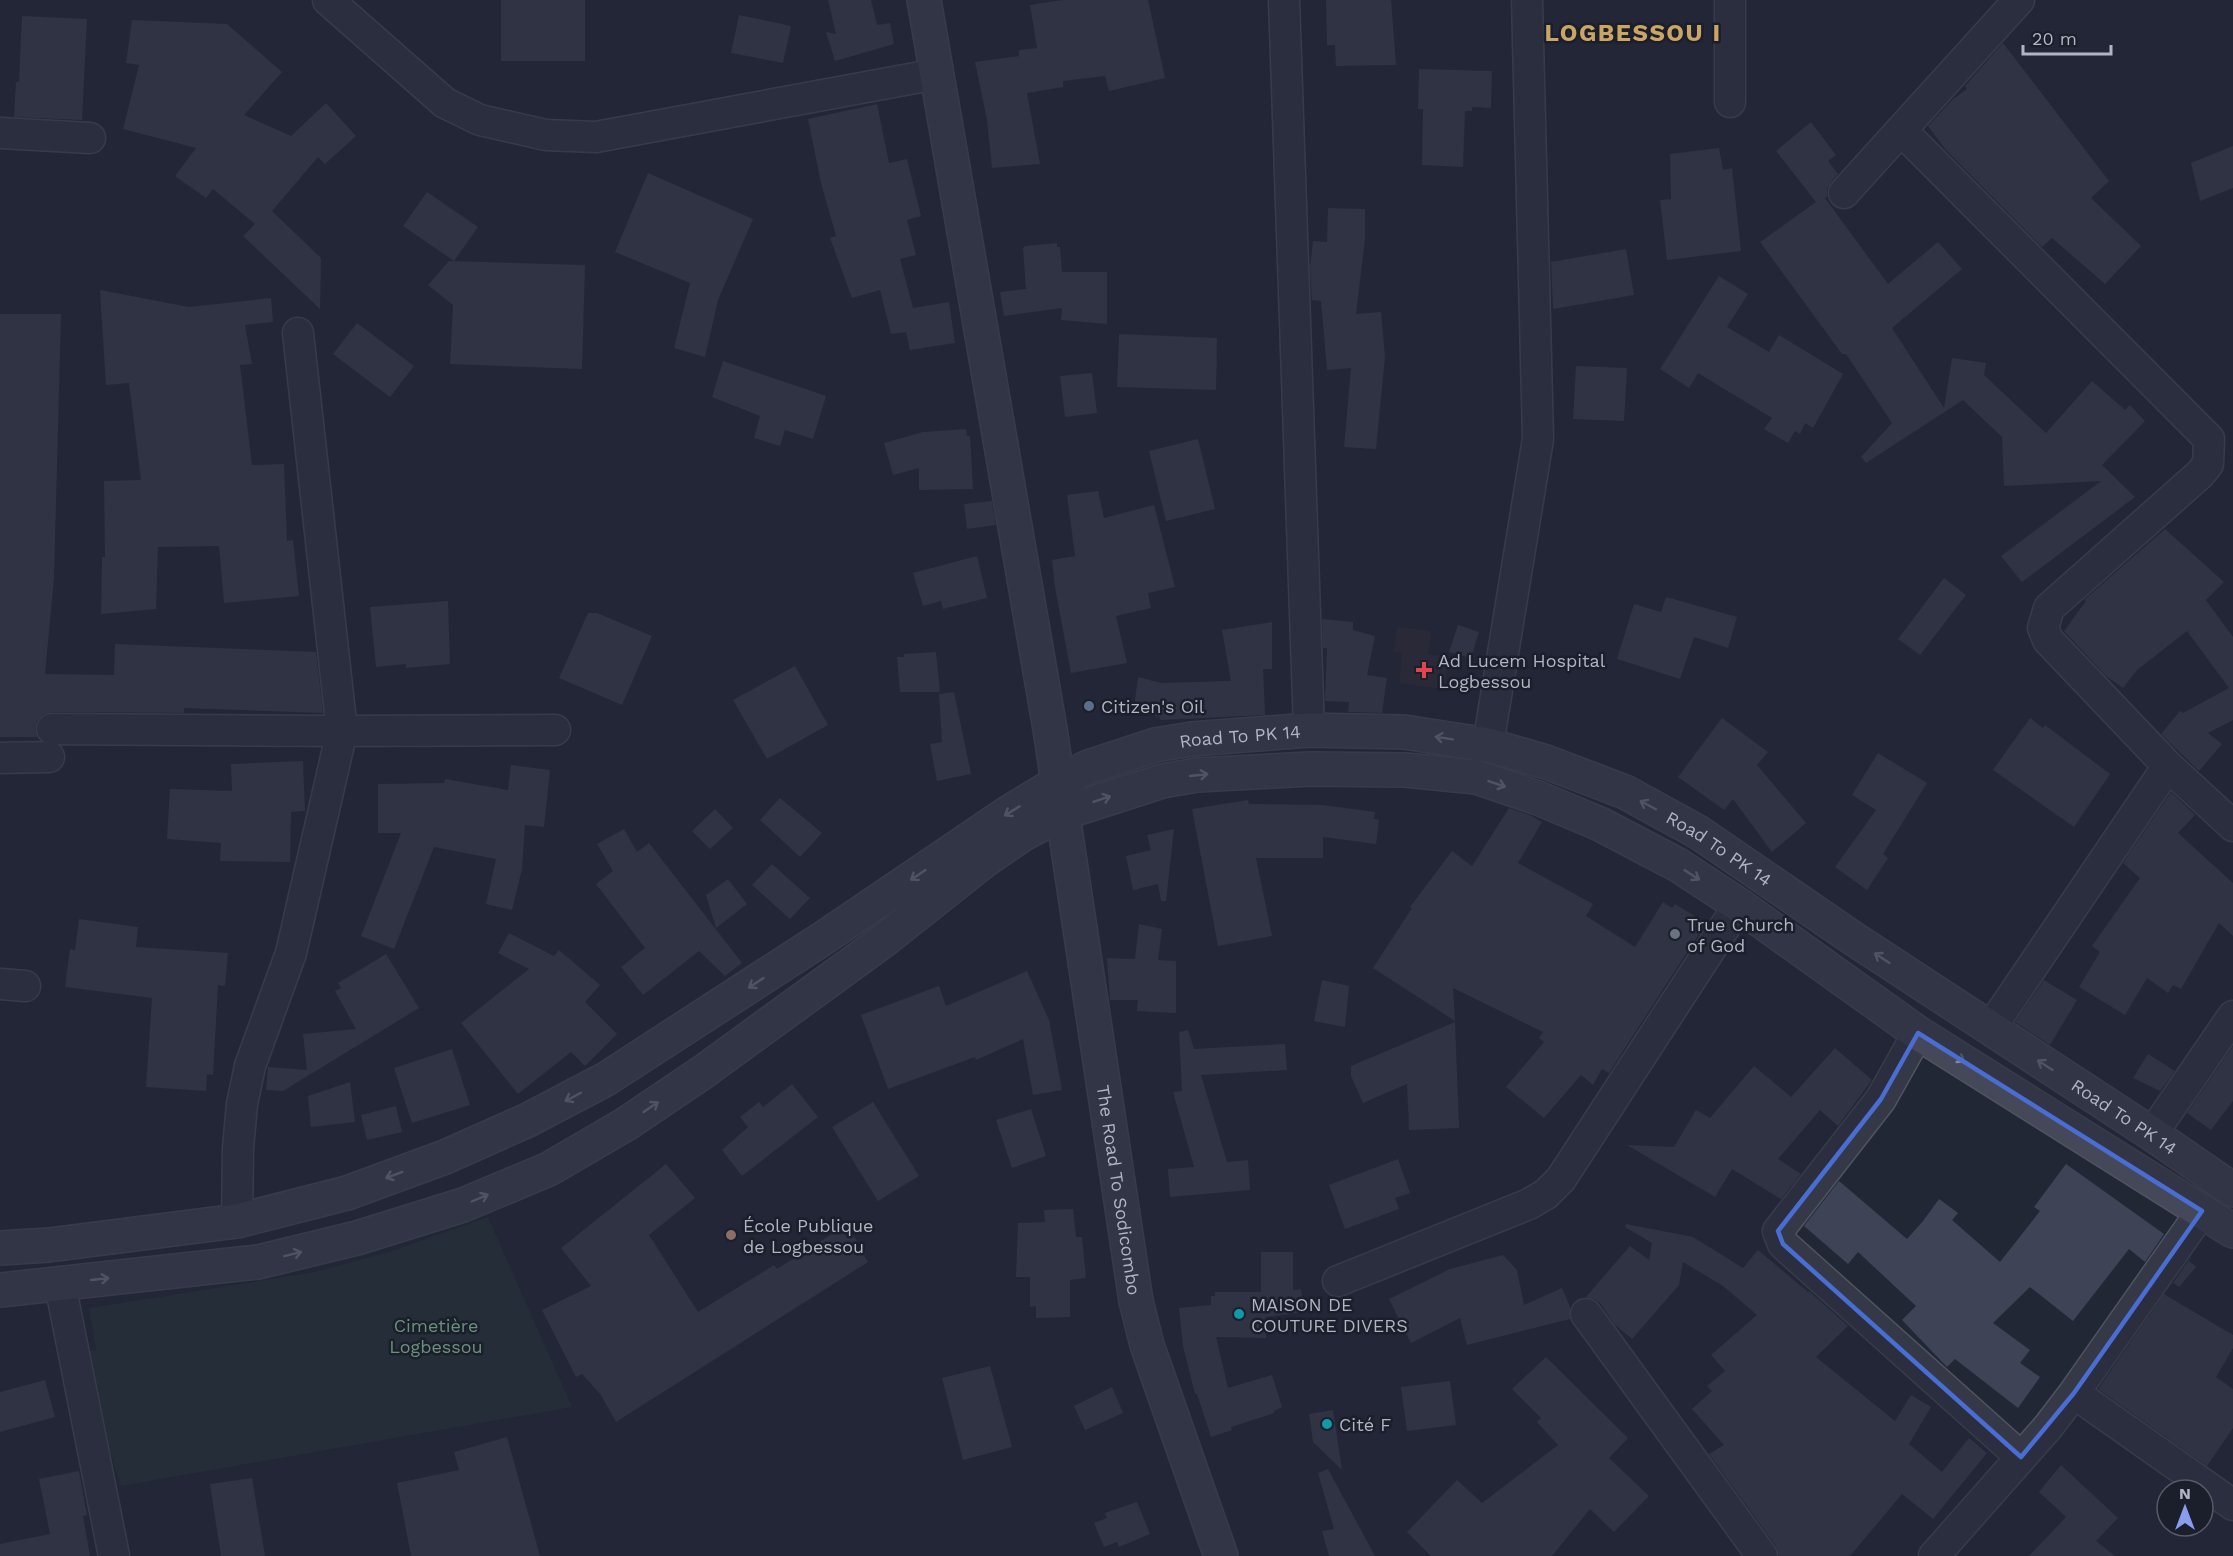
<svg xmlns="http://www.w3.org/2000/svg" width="2233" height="1556" viewBox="0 0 2233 1556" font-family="'Work Sans',sans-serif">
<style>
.medical{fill:#312d38}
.green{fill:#27353a}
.building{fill:#3e4456}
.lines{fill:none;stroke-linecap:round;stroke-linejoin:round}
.street-casing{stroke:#505461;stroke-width:33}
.secondary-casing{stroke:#505461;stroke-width:36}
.street{stroke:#353947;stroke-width:30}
.secondary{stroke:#444859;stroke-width:33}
.oneway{stroke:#858999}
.marked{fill:none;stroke:#496dd2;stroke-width:4.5;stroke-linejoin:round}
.health-dot{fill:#e0444e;stroke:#1b1e2b;stroke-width:2}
.service-dot{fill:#5c6f8a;stroke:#1b1e2b;stroke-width:2}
.worship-dot{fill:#6b7280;stroke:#1b1e2b;stroke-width:2}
.education-dot{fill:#8d6e63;stroke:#1b1e2b;stroke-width:2}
.culture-dot{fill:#0f9aa8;stroke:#1b1e2b;stroke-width:2}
.labels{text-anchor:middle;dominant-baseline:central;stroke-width:5;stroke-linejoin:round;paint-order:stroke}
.poi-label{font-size:18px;fill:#b0b4c3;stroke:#1b1e2b;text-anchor:start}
.street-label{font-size:18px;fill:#b0b4c3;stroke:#1b1e2b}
.park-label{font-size:18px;fill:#69927b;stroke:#1b1e2b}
.district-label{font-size:24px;font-weight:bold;letter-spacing:1.5px;fill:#caa564;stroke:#1b1e2b}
</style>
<rect width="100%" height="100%" fill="#222736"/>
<path class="medical" d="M 1397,627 L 1431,631 L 1428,654 L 1449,657 L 1444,689 L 1399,683 L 1402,653 L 1394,652 Z"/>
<path class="green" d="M 488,1217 L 572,1407 L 121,1486 L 78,1352 L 96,1350 L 89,1308 L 315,1272 L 389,1252 Z"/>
<path class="building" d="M 501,0 L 585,0 L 585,61 L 501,61 Z
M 828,0 L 871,0 L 877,25 L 890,23 L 894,44 L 835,61 L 826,32 L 836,34 Z
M 1062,0 L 1148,0 L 1165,78 L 1109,91 L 1105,76 L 1063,81 L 1063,87 L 1027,93 L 1040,164 L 992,168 L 987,120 L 975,62 L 1019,56 L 1019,50 L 1037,48 L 1030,5 Z
M 1326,0 L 1391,0 L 1396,65 L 1336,66 L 1335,45 L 1327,45 Z
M 739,15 L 791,26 L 783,63 L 731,53 Z
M 22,16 L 87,19 L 82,120 L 14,117 L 16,82 L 19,82 Z
M 132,20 L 227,24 L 282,72 L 244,115 L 291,136 L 326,103 L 356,136 L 325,164 L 318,157 L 272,211 L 321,258 L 320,309 L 243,236 L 255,224 L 213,189 L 206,198 L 175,176 L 196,148 L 123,129 L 139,65 L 126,63 Z
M 2003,43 L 2109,181 L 2091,198 L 2141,246 L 2105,284 L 2052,238 L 2042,247 L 1946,150 L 1928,126 L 1953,99 L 1967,89 L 1965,86 Z
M 1419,69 L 1492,71 L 1491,108 L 1472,107 L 1472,111 L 1465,111 L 1463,167 L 1422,165 L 1423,109 L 1418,109 Z
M 877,104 L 889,163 L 907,159 L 921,216 L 907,220 L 916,255 L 900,259 L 913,308 L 949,302 L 955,343 L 910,350 L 906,332 L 891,334 L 880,290 L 852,298 L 830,238 L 836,236 L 821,183 L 808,119 Z
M 1811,122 L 1836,155 L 1828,161 L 1838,174 L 1831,182 L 1827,189 L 1827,197 L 1825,198 L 1888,284 L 1938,242 L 1962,269 L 1892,328 L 1944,408 L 1952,358 L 1986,363 L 1984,375 L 2046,433 L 2092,381 L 2125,410 L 2130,405 L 2145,421 L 2102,465 L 2135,497 L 2022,582 L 2001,556 L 2101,481 L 2004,486 L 2002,437 L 1963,400 L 1866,463 L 1861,457 L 1892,423 L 1846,354 L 1842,354 L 1760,242 L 1816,202 L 1776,151 Z
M 2233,146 L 2233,188 L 2200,201 L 2191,163 Z
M 1719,148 L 1723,170 L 1732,168 L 1741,251 L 1667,260 L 1660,200 L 1671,199 L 1670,154 Z
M 648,173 L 753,219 L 718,300 L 705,357 L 674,348 L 690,283 L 615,252 Z
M 427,192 L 478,227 L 454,261 L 403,226 Z
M 1328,208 L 1365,209 L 1365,239 L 1356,314 L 1381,312 L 1385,357 L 1376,449 L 1344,447 L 1351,368 L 1327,370 L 1321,301 L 1312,300 L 1310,268 L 1313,241 L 1327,242 Z
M 1057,243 L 1057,247 L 1060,247 L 1062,272 L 1107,272 L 1107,324 L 1061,320 L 1062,308 L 1004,316 L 1000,292 L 1026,289 L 1023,248 L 1025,246 Z
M 1626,249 L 1634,295 L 1553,309 L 1551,262 Z
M 449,261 L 585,265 L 582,369 L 450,364 L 453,305 L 428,285 Z
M 1719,276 L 1748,294 L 1727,327 L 1769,352 L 1779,335 L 1843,374 L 1813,428 L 1805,423 L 1800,434 L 1795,431 L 1788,443 L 1764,429 L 1772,418 L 1698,373 L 1689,388 L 1660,369 Z
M 100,290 L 189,307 L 271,298 L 273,322 L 245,325 L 252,364 L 240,365 L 252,465 L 284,464 L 287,541 L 293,540 L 299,596 L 224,603 L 219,546 L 158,547 L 156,609 L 101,614 L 102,557 L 105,557 L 104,481 L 141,480 L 129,383 L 106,385 Z
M 0,314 L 61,314 L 54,578 L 45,674 L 114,675 L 115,644 L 316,652 L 323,713 L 184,708 L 184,713 L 52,712 L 44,714 L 37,720 L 35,728 L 37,737 L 0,737 Z
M 357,323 L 414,366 L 390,397 L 333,354 Z
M 1119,334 L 1217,338 L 1216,390 L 1117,387 Z
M 723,361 L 826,396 L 813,439 L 785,430 L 780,446 L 754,438 L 760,416 L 712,397 Z
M 1576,366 L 1627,368 L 1624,421 L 1573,419 Z
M 1092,373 L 1097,413 L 1065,417 L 1060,376 Z
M 966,429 L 967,436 L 970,436 L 973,489 L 919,490 L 919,468 L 893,475 L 884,443 L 923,432 Z
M 1198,439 L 1215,509 L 1166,521 L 1149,451 Z
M 1098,491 L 1104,518 L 1154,505 L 1175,587 L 1148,593 L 1151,608 L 1116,616 L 1127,663 L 1071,673 L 1055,587 L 1052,560 L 1075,556 L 1067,495 Z
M 992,501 L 996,525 L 967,529 L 964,504 Z
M 2165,529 L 2224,582 L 2206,600 L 2233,637 L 2233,720 L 2208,733 L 2222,744 L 2199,771 L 2161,734 L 2180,711 L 2183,713 L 2229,688 L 2187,631 L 2137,670 L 2123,688 L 2106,676 L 2064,631 L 2086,601 L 2084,600 Z
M 977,556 L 987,598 L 943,609 L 941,601 L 923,606 L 913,573 Z
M 1944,578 L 1966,595 L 1920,655 L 1898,639 Z
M 1666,597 L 1737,617 L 1728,648 L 1694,637 L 1680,679 L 1617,659 L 1634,604 L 1661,612 Z
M 448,601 L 450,664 L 406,668 L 406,664 L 376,667 L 370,607 Z
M 588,613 L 597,613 L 652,636 L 622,705 L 559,678 Z
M 1322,619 L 1353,622 L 1353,630 L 1375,636 L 1367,675 L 1387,678 L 1382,713 L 1348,712 L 1349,702 L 1325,701 L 1327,648 L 1323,648 Z
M 1272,622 L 1272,669 L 1263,669 L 1265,715 L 1160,720 L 1160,717 L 1137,712 L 1138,708 L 1134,707 L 1138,677 L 1161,683 L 1231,681 L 1222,630 Z
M 1458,625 L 1479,632 L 1471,658 L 1449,652 Z
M 936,652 L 940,692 L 900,692 L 897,657 L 904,657 L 904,654 Z
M 795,666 L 828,725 L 767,759 L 733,700 Z
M 954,692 L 971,774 L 937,781 L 930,744 L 942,742 L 939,694 Z
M 1722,718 L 1768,752 L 1757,765 L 1806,823 L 1772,852 L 1733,799 L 1724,810 L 1678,777 Z
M 2030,718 L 2043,728 L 2045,725 L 2110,774 L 2074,827 L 1993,770 Z
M 1878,753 L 1927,783 L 1883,854 L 1888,858 L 1867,890 L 1835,867 L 1876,810 L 1852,795 Z
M 303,761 L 305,811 L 291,812 L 290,862 L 220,861 L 221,843 L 167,839 L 170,789 L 232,791 L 231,764 Z
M 511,765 L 550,770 L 544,827 L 525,825 L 522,869 L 512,910 L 486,904 L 496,859 L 434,847 L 394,949 L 361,936 L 401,833 L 378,833 L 378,784 L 444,783 L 445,779 L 508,790 Z
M 2171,792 L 2195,815 L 2178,833 L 2233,883 L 2233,936 L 2219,923 L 2181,989 L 2173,985 L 2168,993 L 2147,978 L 2125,1015 L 2079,987 L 2100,952 L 2092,946 L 2140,878 L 2123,863 Z
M 780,798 L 822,833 L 800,857 L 760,820 Z
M 1248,800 L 1249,804 L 1323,805 L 1375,812 L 1374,819 L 1379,820 L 1376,844 L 1323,837 L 1323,858 L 1256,858 L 1272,936 L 1218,946 L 1192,809 Z
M 1509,808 L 1530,815 L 1542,822 L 1518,863 L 1593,904 L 1586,916 L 1635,947 L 1663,902 L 1672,908 L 1675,904 L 1706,923 L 1609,1073 L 1602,1069 L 1593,1085 L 1581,1075 L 1544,1118 L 1506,1087 L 1544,1042 L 1539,1038 L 1543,1032 L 1453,988 L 1455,1021 L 1373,968 L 1412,908 L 1410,907 L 1452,851 L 1472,866 Z
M 715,809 L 733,828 L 710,849 L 692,831 Z
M 624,829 L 637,852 L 649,843 L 742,963 L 725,976 L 699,951 L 643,995 L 621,967 L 645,948 L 596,884 L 613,871 L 597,844 Z
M 1174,829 L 1166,901 L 1161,901 L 1158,884 L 1133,890 L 1126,856 L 1151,850 L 1147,835 Z
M 772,864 L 810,898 L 790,919 L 752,885 Z
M 728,879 L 747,904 L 716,928 L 706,895 Z
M 79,919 L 138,927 L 136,947 L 228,953 L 225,986 L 218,985 L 213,1075 L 207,1074 L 206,1091 L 146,1087 L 152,998 L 65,987 L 70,949 L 75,950 Z
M 1139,924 L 1162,929 L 1158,960 L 1176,961 L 1176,1013 L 1137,1011 L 1138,1000 L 1110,1000 L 1107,958 L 1135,959 Z
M 509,933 L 554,956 L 559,950 L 600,985 L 585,1002 L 617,1034 L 585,1066 L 571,1052 L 518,1094 L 461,1023 L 529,969 L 498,953 Z
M 386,954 L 419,1008 L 283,1091 L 266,1090 L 268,1067 L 307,1070 L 303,1034 L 356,1029 L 335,991 L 341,988 L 338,983 Z
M 1027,971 L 1049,1020 L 1062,1090 L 1033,1095 L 1023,1039 L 976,1060 L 975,1057 L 888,1089 L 861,1015 L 939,986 L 946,1006 Z
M 1322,980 L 1349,986 L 1345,1027 L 1314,1021 Z
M 2044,980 L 2077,1000 L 2050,1045 L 2015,1022 Z
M 1455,1022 L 1459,1128 L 1409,1130 L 1407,1084 L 1363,1103 L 1351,1076 L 1351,1066 Z
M 1188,1030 L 1194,1049 L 1285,1044 L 1287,1070 L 1201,1075 L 1227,1162 L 1248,1160 L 1250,1190 L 1170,1197 L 1168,1169 L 1194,1167 L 1173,1092 L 1182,1091 L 1179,1032 Z
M 2233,1046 L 2233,1101 L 2211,1130 L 2187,1113 Z
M 1835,1048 L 1872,1080 L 1838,1126 L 1820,1110 L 1778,1159 L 1801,1174 L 1781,1199 L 1732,1169 L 1715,1197 L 1627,1145 L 1674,1147 L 1696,1110 L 1710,1118 L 1754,1066 L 1791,1097 Z
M 452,1049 L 470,1105 L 412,1123 L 394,1068 Z
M 2148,1054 L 2175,1071 L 2160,1091 L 2133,1078 Z
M 350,1082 L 355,1122 L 311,1127 L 308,1096 Z
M 792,1084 L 818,1117 L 742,1176 L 722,1150 L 748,1127 L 740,1117 L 759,1102 L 763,1107 Z
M 873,1102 L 919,1176 L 878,1201 L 832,1127 Z
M 396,1106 L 402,1132 L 367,1140 L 361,1115 Z
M 1031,1109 L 1046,1156 L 1012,1168 L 996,1120 Z
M 1398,1159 L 1410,1193 L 1395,1198 L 1399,1209 L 1345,1229 L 1329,1185 Z
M 666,1164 L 695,1198 L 649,1235 L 698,1312 L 774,1265 L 777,1269 L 846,1225 L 866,1254 L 864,1255 L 868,1262 L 616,1422 L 601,1395 L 582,1374 L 576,1377 L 542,1310 L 591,1286 L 561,1248 Z
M 2066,1164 L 2164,1234 L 2145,1262 L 2129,1249 L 2073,1321 L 2030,1287 L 1993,1323 L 2030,1350 L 2020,1363 L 2040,1377 L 2018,1408 L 1955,1359 L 1947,1367 L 1902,1320 L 1916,1306 L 1858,1252 L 1848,1264 L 1804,1226 L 1839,1181 L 1907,1239 L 1923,1221 L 1939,1199 L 1958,1213 L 1952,1220 L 2000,1262 L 2040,1211 L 2034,1207 Z
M 1073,1209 L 1076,1237 L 1082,1237 L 1086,1278 L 1070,1280 L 1070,1317 L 1036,1318 L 1036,1306 L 1030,1307 L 1030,1277 L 1016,1277 L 1018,1223 L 1045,1222 L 1044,1210 Z
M 1626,1224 L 1693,1237 L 1743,1268 L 1758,1250 L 1808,1292 L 1809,1291 L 1848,1326 L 1816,1357 L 1895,1421 L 1911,1395 L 1931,1407 L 1909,1444 L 1942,1472 L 1969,1438 L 1987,1453 L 1933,1519 L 1902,1494 L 1850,1556 L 1779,1556 L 1776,1546 L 1709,1454 L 1724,1445 L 1692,1409 L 1712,1391 L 1707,1386 L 1725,1371 L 1711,1355 L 1757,1315 L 1723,1286 L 1683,1262 L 1679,1285 L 1632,1339 L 1615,1325 L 1600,1303 L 1594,1299 L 1586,1297 L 1630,1246 L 1649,1260 L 1652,1243 L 1625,1227 Z
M 1261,1252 L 1293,1252 L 1293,1290 L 1301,1289 L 1304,1312 L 1266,1317 L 1266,1338 L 1216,1337 L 1228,1388 L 1272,1375 L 1282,1407 L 1274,1411 L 1274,1413 L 1231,1427 L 1232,1430 L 1211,1437 L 1197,1394 L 1195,1394 L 1183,1346 L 1179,1308 L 1211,1305 L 1211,1296 L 1215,1296 L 1215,1292 L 1261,1292 Z
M 1503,1255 L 1517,1270 L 1524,1305 L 1562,1288 L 1570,1307 L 1570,1319 L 1467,1345 L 1460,1318 L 1411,1343 L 1389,1299 L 1450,1269 Z
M 2192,1255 L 2189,1261 L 2196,1267 L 2179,1287 L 2173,1283 Z
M 2164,1294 L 2233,1335 L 2233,1348 L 2216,1377 L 2233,1389 L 2233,1428 L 2207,1466 L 2098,1389 Z
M 1546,1357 L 1628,1438 L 1609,1458 L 1649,1496 L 1614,1532 L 1590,1509 L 1552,1556 L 1431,1556 L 1407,1532 L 1457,1480 L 1482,1503 L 1558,1445 L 1537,1422 L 1541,1418 L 1512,1389 Z
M 990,1366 L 1012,1447 L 963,1460 L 942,1378 Z
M 45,1380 L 55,1417 L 0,1432 L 0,1392 Z
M 1450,1381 L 1456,1425 L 1407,1431 L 1401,1387 Z
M 1112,1387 L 1123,1413 L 1085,1430 L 1074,1406 Z
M 1333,1410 L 1342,1470 L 1313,1442 L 1309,1414 Z
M 507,1437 L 540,1556 L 411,1556 L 397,1483 L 459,1470 L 454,1452 Z
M 2061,1465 L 2118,1518 L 2096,1541 L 2115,1556 L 2029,1556 L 2066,1517 L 2039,1492 Z
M 1328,1469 L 1375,1556 L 1329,1556 L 1322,1531 L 1334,1529 L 1318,1473 Z
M 79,1471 L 87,1515 L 83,1516 L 90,1556 L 0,1556 L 0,1544 L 50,1534 L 39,1479 Z
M 252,1478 L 265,1556 L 221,1556 L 210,1484 Z
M 1137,1502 L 1150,1534 L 1119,1547 L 1117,1542 L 1104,1547 L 1094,1523 L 1107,1518 L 1105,1513 Z"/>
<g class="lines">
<g class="street-casing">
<path id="street" d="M 328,0 L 445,103 L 480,120 L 546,135 L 596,137 L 937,74
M 1284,0 L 1309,730
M 1730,102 L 1730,0
M 1901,130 L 2209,439 L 2208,464 L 2200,474 L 2049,608 L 2043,628 L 2048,640 L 2168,766 L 2233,826
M 0,133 L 90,138
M 1844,193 L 2019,0
M 52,729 L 342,731 L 555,730
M 1488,745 L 1538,439 L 1527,0
M 0,758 L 49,757
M 0,984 L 25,986
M 1990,1029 L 2168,766
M 1918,1033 L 1881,1099 L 1778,1231 L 1783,1244 L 2021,1457
M 2152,1134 L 2233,1016
M 237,1221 L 238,1148 L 242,1104 L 250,1066 L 291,953 L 342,731 L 298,333
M 1338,1281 L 1529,1204 L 1546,1194 L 1561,1179 L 1739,905
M 60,1284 L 114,1556
M 1586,1314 L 1762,1556
M 2074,1393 L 2233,1505
M 1934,1556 L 2048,1427 L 2074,1393 L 2202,1211"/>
</g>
<g class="secondary-casing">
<g id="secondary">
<path id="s1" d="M 924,0 L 1050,729 L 1136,1301 L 1147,1345 L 1221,1556"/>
<path id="s2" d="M 0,1248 L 49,1245 L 237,1221 L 347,1193 L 445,1157 L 528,1120 L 606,1079 L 825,937 L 1008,813 L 1059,782 L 1088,767 L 1155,745 L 1192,739 L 1309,730 L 1404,732 L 1488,745 L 1546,762 L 1625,792 L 1698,832 L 1854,939 L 2152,1134 L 2233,1190"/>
<path d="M 0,1290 L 258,1262 L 357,1238 L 463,1205 L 549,1169 L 626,1124 L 703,1072 L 883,941 L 984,861 L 1023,834 L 1063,813 L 1162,781 L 1197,775 L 1310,769 L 1405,770 L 1476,777 L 1538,798 L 1600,824 L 1678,865 L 1739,905 L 1918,1033 L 2233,1231"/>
</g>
</g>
<use href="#street" class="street"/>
<use href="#secondary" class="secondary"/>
</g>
<defs><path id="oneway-shaft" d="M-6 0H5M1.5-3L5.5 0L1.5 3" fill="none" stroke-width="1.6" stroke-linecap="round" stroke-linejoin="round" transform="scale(1.5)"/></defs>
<g class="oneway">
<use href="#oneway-shaft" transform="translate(1444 738) rotate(-171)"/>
<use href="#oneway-shaft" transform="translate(1199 775) rotate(-6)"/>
<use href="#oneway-shaft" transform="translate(1497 784) rotate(19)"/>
<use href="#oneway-shaft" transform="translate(1102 799) rotate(-18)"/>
<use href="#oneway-shaft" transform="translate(1648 805) rotate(-152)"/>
<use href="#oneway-shaft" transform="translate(1012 811) rotate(148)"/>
<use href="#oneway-shaft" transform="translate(918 875) rotate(146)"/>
<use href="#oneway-shaft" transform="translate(1692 875) rotate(33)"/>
<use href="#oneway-shaft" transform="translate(1882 958) rotate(-147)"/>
<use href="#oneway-shaft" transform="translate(756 983) rotate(147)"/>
<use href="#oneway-shaft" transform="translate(1957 1057) rotate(32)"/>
<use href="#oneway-shaft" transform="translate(2045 1065) rotate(-147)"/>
<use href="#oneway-shaft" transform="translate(573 1097) rotate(152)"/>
<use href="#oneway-shaft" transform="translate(651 1107) rotate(-34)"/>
<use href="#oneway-shaft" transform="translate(394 1175) rotate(160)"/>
<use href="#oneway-shaft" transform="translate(480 1198) rotate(-23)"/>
<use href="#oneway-shaft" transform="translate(293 1254) rotate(-14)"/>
<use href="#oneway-shaft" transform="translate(100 1279) rotate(-6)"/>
</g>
<path d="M0 0H2233V1556H0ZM 1918,1033 L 2202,1211 L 2074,1393 L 2021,1457 L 1783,1244 L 1778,1231 L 1881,1099 Z" fill="#222736" fill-opacity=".55" fill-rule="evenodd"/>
<path class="marked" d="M 1918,1033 L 2202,1211 L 2074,1393 L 2021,1457 L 1783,1244 L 1778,1231 L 1881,1099 Z"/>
<path class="health-dot" d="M1421 661h6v6h6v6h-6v6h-6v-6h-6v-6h6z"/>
<circle class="service-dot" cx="1089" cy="706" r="6"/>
<circle class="worship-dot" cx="1675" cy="934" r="6"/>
<circle class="education-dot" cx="731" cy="1235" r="6"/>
<g class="culture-dot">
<circle cx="1239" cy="1314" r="6"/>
<circle cx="1327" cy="1424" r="6"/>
</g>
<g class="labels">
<g class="poi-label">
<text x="1438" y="660">Ad Lucem Hospital<tspan x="1438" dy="21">Logbessou</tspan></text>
<text x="1101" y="706">Citizen's Oil</text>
<text x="1687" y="924">True Church<tspan x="1687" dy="21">of God</tspan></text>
<text x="743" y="1225">École Publique<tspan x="743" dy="21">de Logbessou</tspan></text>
<text x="1251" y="1304">MAISON DE<tspan x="1251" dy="21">COUTURE DIVERS</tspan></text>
<text x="1339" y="1424">Cité F</text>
</g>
<g class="street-label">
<text stroke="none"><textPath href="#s2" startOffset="1366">Road To PK 14</textPath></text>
<text stroke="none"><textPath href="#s2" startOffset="1870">Road To PK 14</textPath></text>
<text stroke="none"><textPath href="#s2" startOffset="2356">Road To PK 14</textPath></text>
<text stroke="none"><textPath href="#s1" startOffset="1206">The Road To Sodicombo</textPath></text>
</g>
<g class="park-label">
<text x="436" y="1325">Cimetière<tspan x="436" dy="21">Logbessou</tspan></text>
</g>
<g class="district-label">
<text x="1633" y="33">LOGBESSOU I</text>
</g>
</g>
<g transform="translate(2185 1508)"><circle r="28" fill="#1b1e2b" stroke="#575a68" stroke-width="1.5"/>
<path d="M0-4.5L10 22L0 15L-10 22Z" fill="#8a9cee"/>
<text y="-9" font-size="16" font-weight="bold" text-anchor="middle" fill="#b0b4c3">N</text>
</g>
<path d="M2023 45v9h88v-9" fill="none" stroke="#b0b4c3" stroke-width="3"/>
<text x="2032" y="45" font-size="18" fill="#b0b4c3" stroke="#1b1e2b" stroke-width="4.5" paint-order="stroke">20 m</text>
</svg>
